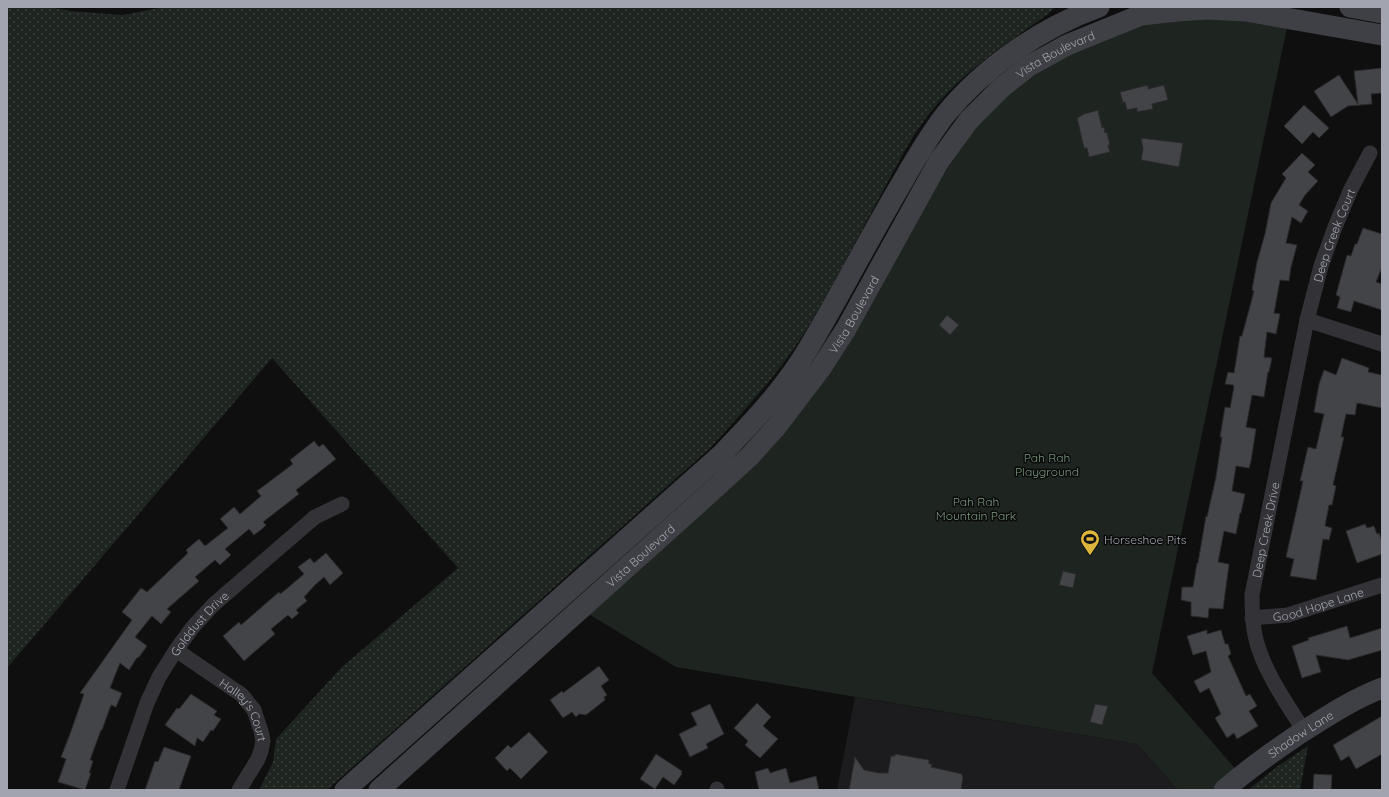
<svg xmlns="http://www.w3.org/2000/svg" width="1389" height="797" viewBox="0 0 1389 797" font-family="Quicksand,sans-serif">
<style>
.built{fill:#1c1b1d}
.grass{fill:url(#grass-dots)}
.green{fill:#1e241f}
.building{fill:#434448;stroke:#2a292c}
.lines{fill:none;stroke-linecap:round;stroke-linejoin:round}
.street{stroke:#333337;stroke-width:15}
.secondary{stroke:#3f4045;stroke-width:21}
.labels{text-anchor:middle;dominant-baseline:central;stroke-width:3;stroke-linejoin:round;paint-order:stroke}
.street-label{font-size:12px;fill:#a2a5b0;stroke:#0a0a0b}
.park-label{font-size:12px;fill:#7b997f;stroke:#0a0a0b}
.poi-label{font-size:12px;fill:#a2a5b0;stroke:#0a0a0b;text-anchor:start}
</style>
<defs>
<pattern id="grass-dots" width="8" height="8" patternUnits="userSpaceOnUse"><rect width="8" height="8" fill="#1e241f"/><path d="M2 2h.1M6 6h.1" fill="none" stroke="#3c413d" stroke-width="1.8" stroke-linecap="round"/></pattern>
</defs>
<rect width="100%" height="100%" fill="#0f0f10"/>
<path class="built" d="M 855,697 L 1137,744 L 1178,790 L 837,790 Z"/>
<path class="grass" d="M 7,7 L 50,7 L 70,11 L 123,15 L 164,7 L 1055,7 L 1047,15 C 1005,44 961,73 929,114 C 911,137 898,163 884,189 C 860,233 837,279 811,322 C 783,369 746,409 709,449 L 327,790 L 259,790 L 273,762 L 276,739 L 342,667 L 458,568 L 272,358 L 7,668 Z
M 1308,746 L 1300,790 L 1248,790 L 1278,766 Z"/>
<path class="green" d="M 1289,18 L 1152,673 L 1240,774 L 1222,790 L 1178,790 L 1137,744 L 676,667 L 582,610 L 765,441 L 895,247 L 987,104 L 1123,21 Z"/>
<path class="building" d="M 1382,68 L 1382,93 L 1371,94 L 1372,104 L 1348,106 L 1331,117 L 1314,91 L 1339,75 L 1358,104 L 1354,71 Z
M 1148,85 L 1148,89 L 1164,85 L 1168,100 L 1152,104 L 1153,109 L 1137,112 L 1137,108 L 1127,110 L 1125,102 L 1123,103 L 1120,92 Z
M 1304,105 L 1329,128 L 1319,138 L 1313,132 L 1302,144 L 1284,126 Z
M 1098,110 L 1102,128 L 1104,127 L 1105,133 L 1107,132 L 1110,145 L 1108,145 L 1110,152 L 1089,157 L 1087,148 L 1084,148 L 1077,118 L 1084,114 Z
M 1141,138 L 1183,143 L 1179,167 L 1141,160 L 1143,149 Z
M 1302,153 L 1315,165 L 1308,172 L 1318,181 L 1305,195 L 1299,205 L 1308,211 L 1301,223 L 1292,217 L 1286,243 L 1297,245 L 1291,267 L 1289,281 L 1280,280 L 1274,313 L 1280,314 L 1276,334 L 1267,332 L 1264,357 L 1272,358 L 1269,372 L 1268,372 L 1264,397 L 1252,395 L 1246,427 L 1256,429 L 1251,461 L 1249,468 L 1236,466 L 1232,491 L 1245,494 L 1241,513 L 1240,513 L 1236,534 L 1224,531 L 1218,562 L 1229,564 L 1223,609 L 1209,608 L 1208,618 L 1191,616 L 1191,602 L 1181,600 L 1182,587 L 1193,587 L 1197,563 L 1198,563 L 1206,516 L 1207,517 L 1216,477 L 1222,437 L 1220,437 L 1225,407 L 1230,408 L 1234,387 L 1233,385 L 1225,384 L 1228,372 L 1234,373 L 1240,336 L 1242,336 L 1254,291 L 1252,290 L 1257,262 L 1265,234 L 1271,203 L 1286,178 L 1282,174 Z
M 1363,228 L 1382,234 L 1382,267 L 1376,282 L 1382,284 L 1382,310 L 1354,301 L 1351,312 L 1337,308 L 1340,297 L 1336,295 L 1347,255 L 1351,256 L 1355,244 L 1357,244 Z
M 947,315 L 959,325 L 950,335 L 939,325 Z
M 1342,358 L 1369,368 L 1368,372 L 1382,375 L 1382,408 L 1357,403 L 1355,415 L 1346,414 L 1341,437 L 1344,437 L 1333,485 L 1336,486 L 1332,505 L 1329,505 L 1325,526 L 1332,528 L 1329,540 L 1323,539 L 1316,580 L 1290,576 L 1294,559 L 1286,557 L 1303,481 L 1300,481 L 1308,447 L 1316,449 L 1324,414 L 1314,412 L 1319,384 L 1324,370 L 1336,375 Z
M 314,441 L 319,447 L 323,444 L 336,459 L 296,490 L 299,494 L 263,522 L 266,525 L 262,529 L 254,535 L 249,529 L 225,549 L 231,555 L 220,565 L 215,560 L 195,577 L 199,581 L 167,609 L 171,612 L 161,624 L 152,616 L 135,637 L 147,646 L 139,657 L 138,657 L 136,659 L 129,670 L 120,663 L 110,688 L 122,693 L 116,707 L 111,705 L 102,730 L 101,730 L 90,760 L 93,761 L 89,773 L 91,773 L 85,790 L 58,782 L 66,759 L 61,757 L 70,734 L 84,694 L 80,693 L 132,620 L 122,612 L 141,588 L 147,592 L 188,553 L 186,550 L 199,539 L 205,546 L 228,528 L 220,519 L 234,507 L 240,514 L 261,496 L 257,491 L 293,464 L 290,460 Z
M 1365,524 L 1367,528 L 1374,526 L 1377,534 L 1379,533 L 1382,542 L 1382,554 L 1357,563 L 1346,531 Z
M 326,553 L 343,573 L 330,585 L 324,577 L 315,585 L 304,597 L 307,601 L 296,610 L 299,613 L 292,619 L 288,615 L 271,629 L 275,634 L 244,661 L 223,636 L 239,622 L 241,625 L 279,592 L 280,594 L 284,591 L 304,574 L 298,567 L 310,558 L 314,563 Z
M 1063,571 L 1076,574 L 1073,588 L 1059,585 Z
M 1347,626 L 1350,638 L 1382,628 L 1382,650 L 1348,660 L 1316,655 L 1321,672 L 1302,678 L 1292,646 L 1309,640 L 1308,638 Z
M 1207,630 L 1207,634 L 1221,630 L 1225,644 L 1228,644 L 1231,654 L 1228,656 L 1246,696 L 1250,694 L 1257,706 L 1249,711 L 1258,726 L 1237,739 L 1234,733 L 1227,738 L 1215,718 L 1221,714 L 1209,688 L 1200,693 L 1194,681 L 1211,672 L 1206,651 L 1193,655 L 1187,636 Z
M 599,666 L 609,680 L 601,686 L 607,695 L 604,697 L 605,700 L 586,715 L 579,714 L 576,717 L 572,712 L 563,718 L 550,700 L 562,691 L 563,693 Z
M 191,694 L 217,711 L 214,715 L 221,719 L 213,731 L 211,730 L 203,742 L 197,738 L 195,746 L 165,725 L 177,708 L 179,709 Z
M 757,703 L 771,717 L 763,726 L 778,739 L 760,758 L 745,745 L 748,741 L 734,728 Z
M 710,704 L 724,734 L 706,744 L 708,748 L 690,757 L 679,734 L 697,725 L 691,713 Z
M 1095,704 L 1108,706 L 1102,725 L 1090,722 Z
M 1382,716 L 1382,754 L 1356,769 L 1349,756 L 1341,761 L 1333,745 Z
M 529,732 L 548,752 L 521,779 L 510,768 L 507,771 L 495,758 L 508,745 L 511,748 Z
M 164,747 L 191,756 L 179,790 L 145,790 L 155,761 L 158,762 Z
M 656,754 L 682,771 L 681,773 L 682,774 L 674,785 L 663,777 L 655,789 L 640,779 Z
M 895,754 L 929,760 L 929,764 L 932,764 L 931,767 L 962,774 L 962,776 L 963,777 L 961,790 L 849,790 L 855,757 L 864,770 L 879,773 L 888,773 L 891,756 L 895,756 Z
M 768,768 L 770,773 L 786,768 L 790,783 L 816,776 L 819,790 L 759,790 L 755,772 Z
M 1314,774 L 1332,775 L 1331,790 L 1313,790 Z"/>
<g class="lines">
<g class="street">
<path d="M 1307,320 L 1382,344"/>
<path id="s1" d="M 1252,618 L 1288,615 L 1382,585"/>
<path id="s2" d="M 176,650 L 242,695 L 254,710 L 261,731 L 263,741 L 261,751 L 258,759 L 239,790"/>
<path id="s3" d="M 1304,731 C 1287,704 1261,667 1255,635 C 1252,622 1252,608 1252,595 L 1307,320 L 1321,266 L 1335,227 L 1351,189 L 1370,153"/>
<path id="s4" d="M 117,790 L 147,703 L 159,677 L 176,650 L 192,628 L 213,605 L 315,517 L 342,504"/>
<path d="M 717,790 L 717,789"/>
</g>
<g class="secondary">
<path d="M 1350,7 L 1382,13"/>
<path d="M 345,790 L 722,454 C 753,422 785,388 808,349 C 841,294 870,236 903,181 C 916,158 929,136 945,115 C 984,67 1041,28 1099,7"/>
<path id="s5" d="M 379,790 L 713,490 L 750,456 L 777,426 L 821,368 L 846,329 L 939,161 L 969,120 L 1001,88 L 1029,66 L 1067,45 L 1141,15 L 1177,11 L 1207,9 L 1246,11 L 1382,35"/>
<path id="s6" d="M 1224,790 C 1247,770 1271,753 1296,736 C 1324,718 1351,700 1382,688"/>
</g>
</g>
<defs>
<g id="stadium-pin" transform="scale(1)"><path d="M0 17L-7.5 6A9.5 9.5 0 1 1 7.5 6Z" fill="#dcb33b" stroke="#0a0a0b"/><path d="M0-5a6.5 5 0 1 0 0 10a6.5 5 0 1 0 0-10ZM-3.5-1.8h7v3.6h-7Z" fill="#111"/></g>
</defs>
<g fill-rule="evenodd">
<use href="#stadium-pin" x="1090" y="539"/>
</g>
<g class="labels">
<g class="street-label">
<text stroke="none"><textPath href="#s5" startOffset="1011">Vista Boulevard</textPath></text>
<text stroke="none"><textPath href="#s3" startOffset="518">Deep Creek Court</textPath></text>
<text stroke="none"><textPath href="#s5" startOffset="675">Vista Boulevard</textPath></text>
<text stroke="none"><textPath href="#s3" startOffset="215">Deep Creek Drive</textPath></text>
<text stroke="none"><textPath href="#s5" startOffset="351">Vista Boulevard</textPath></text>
<text stroke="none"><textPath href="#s1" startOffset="68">Good Hope Lane</textPath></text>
<text stroke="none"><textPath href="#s4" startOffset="188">Golddust Drive</textPath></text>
<text stroke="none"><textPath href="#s2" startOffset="93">Halley's Court</textPath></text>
<text stroke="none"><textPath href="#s6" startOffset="95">Shadow Lane</textPath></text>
</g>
<g class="park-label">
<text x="1047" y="457">Pah Rah<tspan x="1047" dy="14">Playground</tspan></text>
<text x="976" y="501">Pah Rah<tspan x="976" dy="14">Mountain Park</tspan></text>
</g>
<g class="poi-label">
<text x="1104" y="539">Horseshoe Pits</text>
</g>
</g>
<rect width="1389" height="797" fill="none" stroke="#a2a5b0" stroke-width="16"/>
</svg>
